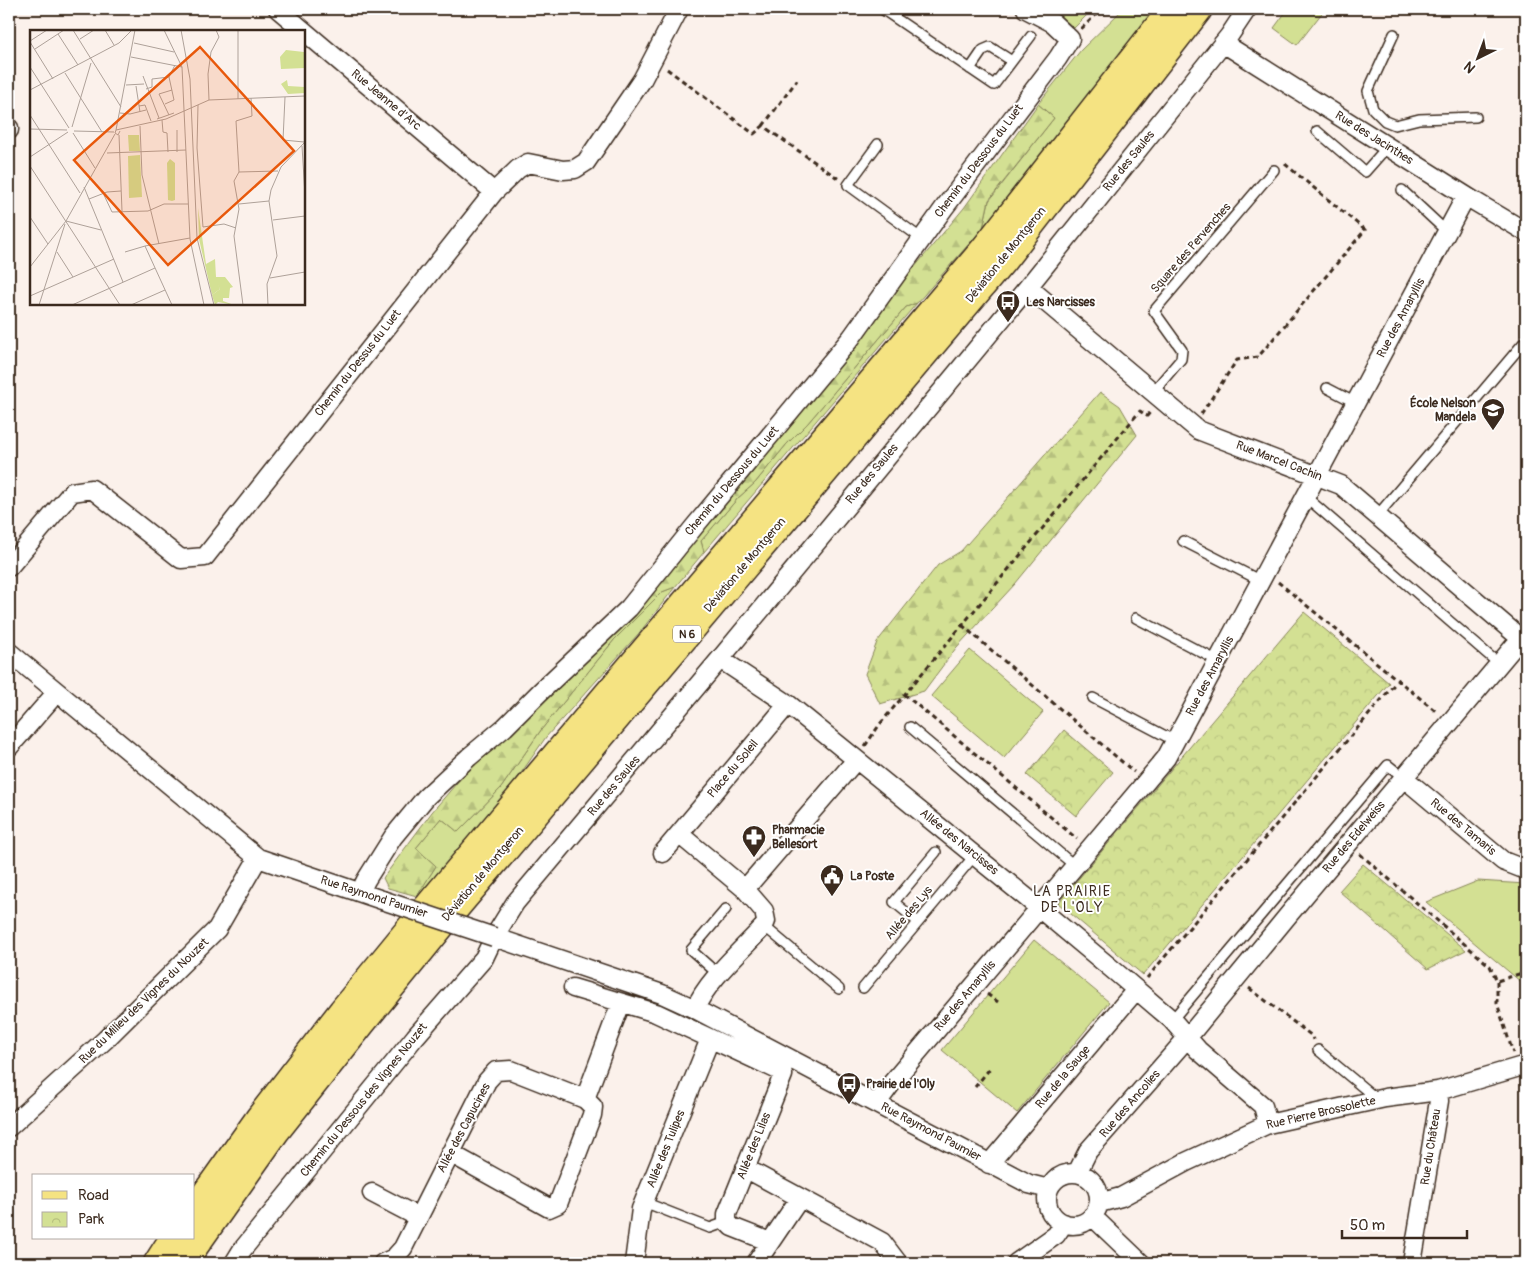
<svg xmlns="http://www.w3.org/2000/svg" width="1535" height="1272" viewBox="0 0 1535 1272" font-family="Pangolin,sans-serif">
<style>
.grass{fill:#d3e093;stroke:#878558}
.forest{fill:url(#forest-firs);stroke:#878558}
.park{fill:url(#park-crowns);stroke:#878558}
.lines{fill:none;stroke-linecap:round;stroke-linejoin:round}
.lane-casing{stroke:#3b2a1e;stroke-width:12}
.street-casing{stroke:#3b2a1e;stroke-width:21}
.primary-casing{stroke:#3b2a1e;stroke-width:31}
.path{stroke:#3b2a1e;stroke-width:3;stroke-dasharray:5 4;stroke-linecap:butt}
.lane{stroke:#fff;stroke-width:9}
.street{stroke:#fff;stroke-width:18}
.primary{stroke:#f5e382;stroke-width:28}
.street-bridge-casing{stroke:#3b2a1e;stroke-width:21;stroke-linecap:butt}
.street-bridge{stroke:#fff;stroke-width:18}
.labels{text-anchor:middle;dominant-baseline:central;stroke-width:4;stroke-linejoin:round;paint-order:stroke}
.shield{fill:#fff;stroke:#766a62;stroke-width:1}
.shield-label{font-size:11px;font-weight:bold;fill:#3b2a1e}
.street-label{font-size:12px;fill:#3b2a1e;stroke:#fff}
.poi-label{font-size:12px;font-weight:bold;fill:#3b2a1e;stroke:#fff;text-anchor:start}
.neighbourhood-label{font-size:14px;letter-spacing:1px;fill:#3b2a1e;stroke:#fff}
.inset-road{fill:none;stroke:#aea199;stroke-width:1}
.view{fill:#e8590c;fill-opacity:0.15;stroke:#e8590c;stroke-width:2.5}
.inset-edge{fill:none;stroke:#3b2a1e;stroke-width:2.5}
</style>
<defs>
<pattern id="forest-firs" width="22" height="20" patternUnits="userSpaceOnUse" patternTransform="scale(1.25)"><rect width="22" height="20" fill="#d3e093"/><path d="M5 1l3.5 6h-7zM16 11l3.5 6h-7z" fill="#b6c07e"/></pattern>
<pattern id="park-crowns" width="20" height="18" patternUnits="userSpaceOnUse" patternTransform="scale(1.25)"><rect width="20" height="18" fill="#d3e093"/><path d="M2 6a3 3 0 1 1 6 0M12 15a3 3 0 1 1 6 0" fill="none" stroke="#b6c07e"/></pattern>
</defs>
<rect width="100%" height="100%" fill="#fbf1eb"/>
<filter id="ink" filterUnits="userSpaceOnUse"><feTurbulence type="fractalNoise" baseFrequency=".02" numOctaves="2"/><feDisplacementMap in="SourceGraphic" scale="10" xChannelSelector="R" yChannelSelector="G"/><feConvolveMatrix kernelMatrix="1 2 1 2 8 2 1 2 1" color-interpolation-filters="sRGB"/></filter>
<g filter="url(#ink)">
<path class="grass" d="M 1045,9 L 1093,9 L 1074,28 L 1058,14 Z
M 1123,9 L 1155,9 L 1111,69 L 983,228 L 989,201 L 1054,118 L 1038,104 L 1081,50 Z
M 1288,9 L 1325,9 L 1297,45 L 1274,28 Z
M 917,303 L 704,552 L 701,541 L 738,498 L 755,483 L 786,445 L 807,424 L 906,307 Z
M 675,587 L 640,632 L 546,737 L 499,805 L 424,899 L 417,896 L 436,866 L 416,848 L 441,818 L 458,832 L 501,788 L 541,730 L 614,640 L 662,592 Z
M 970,650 L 1043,712 L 1004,758 L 931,696 Z
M 1478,881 L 1526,884 L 1526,981 L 1521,982 L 1426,902 Z
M 1034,940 L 1109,1002 L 1017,1113 L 942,1050 Z"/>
<path class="forest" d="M 1038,104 L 1054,118 L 989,200 L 983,228 L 917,303 L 906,307 L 807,424 L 786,445 L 755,483 L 738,498 L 701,541 L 704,552 L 675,587 L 662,592 L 614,640 L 541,730 L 501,788 L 458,832 L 441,818 L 416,848 L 436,866 L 417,896 L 388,888 L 383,878 L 432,812 L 473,764 L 608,634 L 964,208 Z
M 1100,392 L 1120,406 L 1137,435 L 1015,584 L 956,648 L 924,691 L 880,704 L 865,674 L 877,642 L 938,565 L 961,551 Z"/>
<path class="park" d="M 1304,612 L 1389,683 L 1143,975 L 1058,903 Z
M 1064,730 L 1113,772 L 1076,816 L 1027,775 Z
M 1363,864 L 1466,950 L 1428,969 L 1339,891 Z"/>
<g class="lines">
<g class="lane-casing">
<path id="lane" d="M 882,9 L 994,85 L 1031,36
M 1394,34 L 1368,91 L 1373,109 L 1385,121 L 1395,125 L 1419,119 L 1476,117
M 970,69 L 983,50 L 990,47 L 1012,61
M 1317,131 L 1365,172 L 1388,146
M 878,144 L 848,185 L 922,239
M 1402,190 L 1446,231
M 1327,388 L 1356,403
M 1153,392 L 1181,359 L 1182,350 L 1154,311 L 1274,170
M 1306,497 L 1499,664
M 1377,516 L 1526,340
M 1183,541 L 1261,581
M 1136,618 L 1218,661
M 1093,698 L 1175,741
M 910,727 L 1075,866
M 918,922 L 894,902 L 936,852
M 764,926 L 839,989
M 719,975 L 691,950 L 726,909
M 863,988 L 975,855
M 1172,1020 L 1388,765 L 1404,778
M 1318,1050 L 1378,1100
M 644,1202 L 710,1228 L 727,1222"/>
</g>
<g class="street-casing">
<path id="street" d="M 278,9 L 494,192
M 1223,43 L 1474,201 L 1526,232
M 9,128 L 9,130
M 1028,287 L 1198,430 L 1341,485 L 1526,643
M 9,567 L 72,492 L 92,489 L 181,559 L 205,557 L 494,192 L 518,169 L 528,163 L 563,170 L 575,169 L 586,162 L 642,80 L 679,9
M 9,652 L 258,858 L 382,900
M 720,659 L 788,704 L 1027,898 L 1118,974 L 1172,1020 L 1198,1050 L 1263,1106 L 1268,1124
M 9,747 L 57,692
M 1404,778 L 1503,861 L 1526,870
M 679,834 L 745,889 L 764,911 L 766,921 L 764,926 C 743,949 707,980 695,1009
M 663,853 L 788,704
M 745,889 L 856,760
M 360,892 L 366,880 L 393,837 L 426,797 L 469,757 L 505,727 L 540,692 L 629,608 L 694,527 L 851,338 L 944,208 L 1058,58 L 1070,39 L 1053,23 L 1026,9
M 494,937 L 662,994 L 695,1009 L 1029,1184 L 1049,1189
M 573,988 L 656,1013 L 780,1071 L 788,1058
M 877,1103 L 891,1084 L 1166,758 L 1466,196
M 9,1127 L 105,1040 L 217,929 L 258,858
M 450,1153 L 549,1208 L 558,1204 L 592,1115 L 593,1107 L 585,1099 L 621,1003
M 989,1164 L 1136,990
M 745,1168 L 882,1242 L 898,1263
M 1077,1173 L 1088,1151 L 1188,1037 L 1290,913 L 1521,638
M1047 1199a26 26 0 1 1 52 0a26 26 0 1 1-52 0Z
M 372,1193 L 418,1217
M 1099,1203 L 1121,1197 L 1186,1162 L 1268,1124 L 1385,1098 L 1438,1091 L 1526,1065
M 1092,1216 L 1141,1263
M 770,1242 L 732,1227 L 727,1222 L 727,1214 L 783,1075 L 780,1071
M 234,1263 L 242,1250 L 415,1037 L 484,958 L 494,937 L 515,903 L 720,659 L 1028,287 L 1229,36 L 1247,9
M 383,1263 L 394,1258 L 403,1248 L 487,1081 L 496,1071 L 511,1070 L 585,1099
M 634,1263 L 641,1209 L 710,1039
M 756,1263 L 800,1198
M 1016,1263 L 1056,1235 L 1064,1223
M 1412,1263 L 1439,1101 L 1438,1091"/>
</g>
<g class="primary-casing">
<path id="primary" d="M 194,1211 L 260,1118 L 343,1011 L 434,900 L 985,249 L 1173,9
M 158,1263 L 174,1238
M 182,1263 L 276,1130 L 361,1023 L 454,909 L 1002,261 L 1198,9"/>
</g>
<path class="path" d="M 1081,29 L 1102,9
M 667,69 L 754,134 L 763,126 L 839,179
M 763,126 L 797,80
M 1201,414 L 1237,360 L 1258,357 L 1365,230 L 1285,164
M 1278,582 L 1438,713
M 962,625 L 1134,772
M 904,694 L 1077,839
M 865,746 L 880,724 L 1140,411 L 1147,416 L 1151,411
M 1519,850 L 1521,844 L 1526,846
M 1360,854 L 1490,966 L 1497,981 L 1525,972 L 1526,967
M 1147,978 L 1398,680
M 1497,981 L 1497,1003 L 1513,1053
M 1249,988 L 1312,1036 L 1313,1040
M 987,994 L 998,1002
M 975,1087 L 991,1067"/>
<use href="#lane" class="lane"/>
<use href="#street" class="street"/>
<use href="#primary" class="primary"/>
<g class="street-bridge-casing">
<path id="street-bridge" d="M 382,900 L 494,937"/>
</g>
<use href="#street-bridge" class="street-bridge"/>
</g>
</g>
<defs>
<g id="bus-pin" transform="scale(1.25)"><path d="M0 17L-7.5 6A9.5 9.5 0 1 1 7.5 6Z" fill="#3b2a1e" stroke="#fff"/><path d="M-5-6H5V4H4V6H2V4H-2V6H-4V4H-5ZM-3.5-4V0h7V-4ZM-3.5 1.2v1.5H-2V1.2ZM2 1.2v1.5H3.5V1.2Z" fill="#fff"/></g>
<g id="school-pin" transform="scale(1.25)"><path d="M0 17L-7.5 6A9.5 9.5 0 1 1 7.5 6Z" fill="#3b2a1e" stroke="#fff"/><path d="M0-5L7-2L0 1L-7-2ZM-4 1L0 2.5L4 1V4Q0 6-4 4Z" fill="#fff"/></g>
<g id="pharmacy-pin" transform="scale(1.25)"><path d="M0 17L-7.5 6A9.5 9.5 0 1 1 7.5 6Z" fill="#3b2a1e" stroke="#fff"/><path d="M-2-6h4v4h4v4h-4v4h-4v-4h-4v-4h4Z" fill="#fff"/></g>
<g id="civic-pin" transform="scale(1.25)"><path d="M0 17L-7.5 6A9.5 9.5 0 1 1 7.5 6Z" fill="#3b2a1e" stroke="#fff"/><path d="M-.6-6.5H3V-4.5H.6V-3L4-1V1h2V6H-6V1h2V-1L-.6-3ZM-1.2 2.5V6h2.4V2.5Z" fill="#fff"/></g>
</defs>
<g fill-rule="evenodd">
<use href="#bus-pin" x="1008" y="302"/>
<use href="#school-pin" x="1493" y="410"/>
<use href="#pharmacy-pin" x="754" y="837"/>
<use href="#civic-pin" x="832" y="876"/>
<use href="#bus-pin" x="849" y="1084"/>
</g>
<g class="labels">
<rect class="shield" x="673" y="625.5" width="28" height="17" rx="4"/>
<g class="shield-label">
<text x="687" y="634">N 6</text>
</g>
<g class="street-label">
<text transform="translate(386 100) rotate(40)">Rue Jeanne d'Arc</text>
<text transform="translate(1374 138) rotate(32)">Rue des Jacinthes</text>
<text transform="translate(979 161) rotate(-53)">Chemin du Dessous du Luet</text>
<text transform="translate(1129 161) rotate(-51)">Rue des Saules</text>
<text transform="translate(1191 248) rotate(-49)">Square des Pervenches</text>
<text transform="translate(1006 255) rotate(-51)">Déviation de Montgeron</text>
<text transform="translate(1401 318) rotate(-62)">Rue des Amaryllis</text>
<text transform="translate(358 363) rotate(-52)">Chemin du Dessus du Luet</text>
<text transform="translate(1279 461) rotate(21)">Rue Marcel Cachin</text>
<text transform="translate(872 474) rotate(-50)">Rue des Saules</text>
<text transform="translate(732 481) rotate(-50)">Chemin du Dessous du Luet</text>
<text transform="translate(745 565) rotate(-50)">Déviation de Montgeron</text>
<text transform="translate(1210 676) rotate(-62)">Rue des Amaryllis</text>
<text transform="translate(733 769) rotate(-50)">Place du Soleil</text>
<text transform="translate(614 786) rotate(-50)">Rue des Saules</text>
<text transform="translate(1463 827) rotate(40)">Rue des Tamaris</text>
<text transform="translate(1354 837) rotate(-50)">Rue des Edelweiss</text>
<text transform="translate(959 842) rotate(39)">Allée des Narcisses</text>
<text transform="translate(483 874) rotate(-50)">Déviation de Montgeron</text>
<text transform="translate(374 897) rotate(18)">Rue Raymond Paumier</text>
<text transform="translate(909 913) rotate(-50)">Allée des Lys</text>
<text transform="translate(965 996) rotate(-50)">Rue des Amaryllis</text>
<text transform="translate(144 1001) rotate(-44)">Rue du Milieu des Vignes du Nouzet</text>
<text transform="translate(1063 1077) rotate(-50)">Rue de la Sauge</text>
<text transform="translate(364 1100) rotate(-51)">Chemin du Dessous des Vignes Nouzet</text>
<text transform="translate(1130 1104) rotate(-49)">Rue des Ancolies</text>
<text transform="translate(1321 1113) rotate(-13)">Rue Pierre Brossolette</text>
<text transform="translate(464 1128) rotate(-62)">Allée des Capucines</text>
<text transform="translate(931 1132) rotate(28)">Rue Raymond Paumier</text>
<text transform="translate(754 1146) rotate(-68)">Allée des Lilas</text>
<text transform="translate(1431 1147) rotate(-81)">Rue du Château</text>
<text transform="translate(666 1149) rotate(-68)">Allée des Tulipes</text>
</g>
<g class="poi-label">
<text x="1026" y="302">Les Narcisses</text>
<text x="1476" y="403" text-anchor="end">École Nelson<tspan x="1476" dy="14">Mandela</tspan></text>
<text x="772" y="830">Pharmacie<tspan x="772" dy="14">Bellesort</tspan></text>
<text x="850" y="876">La Poste</text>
<text x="866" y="1084">Prairie de l'Oly</text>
</g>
<g class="neighbourhood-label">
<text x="1072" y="891">LA PRAIRIE<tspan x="1072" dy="16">DE L'OLY</tspan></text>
</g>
</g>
<g transform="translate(30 30)">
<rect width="275" height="275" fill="#fbf1eb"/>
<path d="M 256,20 L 274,22 L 275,38 L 251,39 L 250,27 ZM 257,50 L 258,56 L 275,57 L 275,63 L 258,64 L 251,54 ZM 98,105 L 109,105 L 110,121 L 99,121 ZM 168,178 L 176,234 L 182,239 L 190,259 L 182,265 L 169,209 Z" fill="#d3e093"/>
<path d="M 140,129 L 145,133 L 145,170 L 142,171 L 138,170 L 137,133 ZM 185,229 L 186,247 L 195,247 L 203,257 L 200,258 L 199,268 L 193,268 L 193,271 L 204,275 L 188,272 L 185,275 L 182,265 L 190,259 L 176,234 Z" fill="#d3e093"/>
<path d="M 110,125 L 112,167 L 99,168 L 98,126 Z" fill="#d3e093"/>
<path class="inset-road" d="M 43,0 L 91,77M 75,0 L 84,15M 134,0 L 152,37 L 160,209 L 174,275M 151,0 L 160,49 L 167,208 L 184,275M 208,0 L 208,69M 28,4 L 48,35M 50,9 L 64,0M 0,11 L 17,0M 0,12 L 23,49M 104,13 L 144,22M 5,19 L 34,0M 101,27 L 152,37M 0,37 L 39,98M 35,43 L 72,102M 113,46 L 129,88M 96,55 L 114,54M 106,56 L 110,82M 116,59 L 122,57 L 122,49 L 139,47M 0,60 L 89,13 L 102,0M 255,67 L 253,110 L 274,112M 179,70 L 178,44 L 181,22 L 189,7 L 186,0M 135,74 L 144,70 L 139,47 L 145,35M 168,75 L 167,118 L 173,197 L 194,194 L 206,198M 109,76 L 115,75 L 121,91M 90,83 L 100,84 L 116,80M 0,85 L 50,163M 139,85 L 129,64 L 142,60M 127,89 L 144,83M 132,90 L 133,102 L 137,103 L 138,122M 110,96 L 112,145 L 129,214M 42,97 L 61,33M 0,99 L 37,100M 86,100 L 105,0M 147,100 L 147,122M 44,101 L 84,102M 90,101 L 88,105 L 85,103 L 86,100 L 136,89 L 179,70 L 275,66M 43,103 L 65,138M 89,105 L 92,181M 272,116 L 275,165M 77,123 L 156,120M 0,127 L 38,102M 0,136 L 90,275M 209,142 L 248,141M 54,157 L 93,252M 74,165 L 82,182 L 118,181 L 134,174 L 158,174M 59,169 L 77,162 L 91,161M 209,174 L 239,171M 0,187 L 18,214M 243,190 L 275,186M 36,191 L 71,200M 27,222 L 43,247M 95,222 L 115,216M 0,237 L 36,191 L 85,104M 240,248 L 275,242M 0,266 L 84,229M 9,275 L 35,194M 42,275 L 125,238M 101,275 L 135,260M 142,275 L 115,216 L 160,208M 213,275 L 204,206 L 209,179 L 204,151 L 209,142 L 206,91 L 222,86 L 221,68M 238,275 L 237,254 L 247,226 L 239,171 L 241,160 L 251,137 L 275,112"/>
<path class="view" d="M 170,17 L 264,121 L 138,235 L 44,130 Z"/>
<rect width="275" height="275" class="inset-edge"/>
</g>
<rect width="1535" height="1272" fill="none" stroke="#fff" stroke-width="30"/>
<rect x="15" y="15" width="1505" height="1242" fill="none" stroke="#3b2a1e" stroke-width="2" filter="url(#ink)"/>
<rect x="32" y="1174" width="162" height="65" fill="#ffffff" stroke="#b1aaa5"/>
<rect x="42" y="1191" width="25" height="8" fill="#f5e382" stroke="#b1aaa5"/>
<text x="78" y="1200" font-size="15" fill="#3b2a1e">Road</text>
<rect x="42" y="1212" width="25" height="15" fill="url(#park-crowns)" stroke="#b1aaa5"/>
<text x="78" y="1224" font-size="15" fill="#3b2a1e">Park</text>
<g transform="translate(1478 58) rotate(222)" stroke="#ffffff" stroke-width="4" paint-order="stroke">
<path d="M0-4L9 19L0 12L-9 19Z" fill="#3b2a1e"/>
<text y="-8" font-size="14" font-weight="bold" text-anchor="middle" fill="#3b2a1e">N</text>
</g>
<path d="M1342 1230v8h125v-8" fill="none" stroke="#3b2a1e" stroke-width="2.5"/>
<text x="1350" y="1230" font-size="15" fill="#3b2a1e" stroke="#ffffff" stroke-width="4" paint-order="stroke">50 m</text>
</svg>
